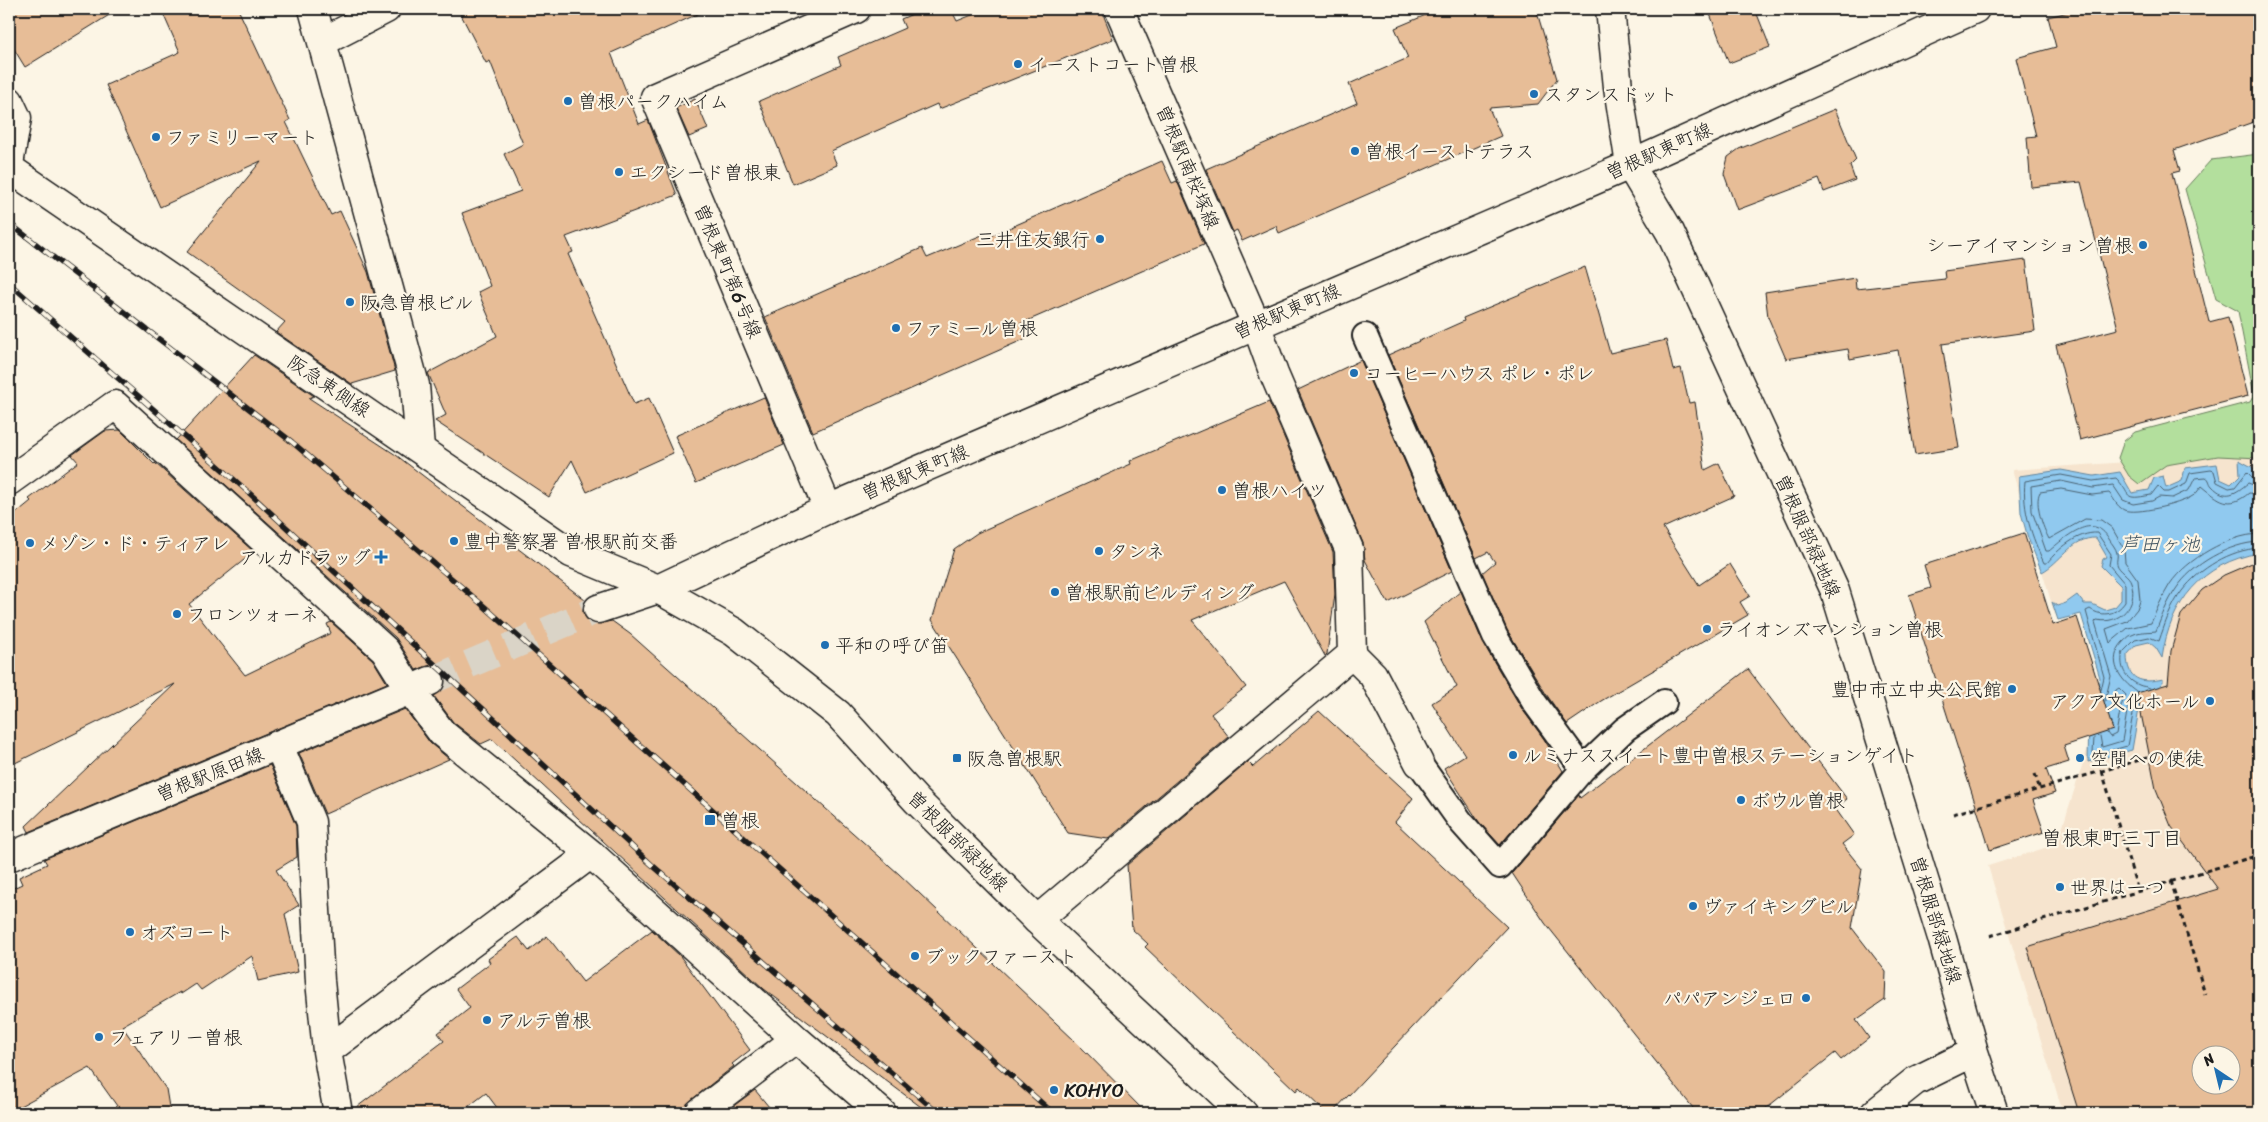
<svg xmlns="http://www.w3.org/2000/svg" width="2268" height="1122" viewBox="0 0 2268 1122" font-family="Sriracha,'Klee One',sans-serif">
<style>
.built{fill:#f6e4ce;fill-rule:evenodd}
.green{fill:#b3df9d;stroke:#687e5c}
.water{fill:#90c9ef;stroke:#62849b}
.lines{fill:none;stroke-linecap:round;stroke-linejoin:round}
.shore{stroke:#4a6170;stroke-width:1}
.building{fill:#e7bd97;stroke:#1c1c1c;fill-rule:evenodd}
.tertiary-tunnel{stroke:#dad4c7;stroke-width:28;stroke-dasharray:28 14;stroke-linecap:butt}
.service-casing{stroke:#1c1c1c;stroke-width:28}
.minor-casing{stroke:#1c1c1c;stroke-width:31}
.tertiary-casing{stroke:#1c1c1c;stroke-width:31}
.path{stroke:#1c1c1c;stroke-width:3;stroke-dasharray:5 4;stroke-linecap:butt}
.service{stroke:#fcf5e5;stroke-width:24}
.minor{stroke:#fcf5e5;stroke-width:28}
.tertiary{stroke:#fcf5e5;stroke-width:28}
.rail-casing{stroke:#1c1c1c;stroke-width:5.5}
.rail{stroke:#fcf5e5;stroke-width:4;stroke-dasharray:11;stroke-linecap:butt}
.poi-dot{fill:#1f6fb2;stroke:#fcf5e5;stroke-width:2}
.labels{text-anchor:middle;dominant-baseline:central;stroke-width:4.5;stroke-linejoin:round;paint-order:stroke}
.poi-label{font-size:19px;fill:#1c1c1c;stroke:#fcf5e5;text-anchor:start}
.street-label{font-size:19px;fill:#1c1c1c;stroke:#fcf5e5}
.water-label{font-size:20px;font-style:italic;fill:#455966;stroke:#fcf5e5}
.neighbourhood-label{font-size:20px;fill:#1c1c1c;stroke:#fcf5e5}
</style>
<rect width="100%" height="100%" fill="#fcf5e5"/>
<filter id="ink" filterUnits="userSpaceOnUse"><feTurbulence type="fractalNoise" baseFrequency=".02" numOctaves="2"/><feDisplacementMap in="SourceGraphic" scale="10" xChannelSelector="R" yChannelSelector="G"/><feConvolveMatrix kernelMatrix="1 2 1 2 8 2 1 2 1" color-interpolation-filters="sRGB"/></filter>
<g filter="url(#ink)">
<path class="built" d="M 2259,453 L 2259,1113 L 2063,1113 L 1988,866 L 2057,844 L 2107,688 L 2081,606 L 2055,615 L 2012,470 ZM 2200,1054 L 2230,1054 L 2230,1084 L 2200,1084 Z"/>
<path class="green" d="M 2259,154 L 2259,458 L 2218,456 L 2166,465 L 2139,484 L 2129,476 L 2118,458 L 2124,441 L 2135,432 L 2250,402 L 2254,395 L 2238,311 L 2216,299 L 2185,189 L 2211,160 Z"/>
<path class="water" d="M 2239,460 L 2252,467 L 2259,475 L 2259,553 C 2202,563 2170,602 2162,658 L 2156,648 L 2149,642 L 2136,645 L 2127,655 C 2127,680 2141,684 2163,679 L 2163,682 L 2139,709 L 2132,750 L 2088,762 L 2089,716 L 2100,678 L 2081,614 L 2058,620 L 2052,602 L 2057,606 L 2066,603 L 2077,595 L 2084,604 L 2092,604 L 2105,610 L 2115,607 L 2121,600 L 2121,586 L 2101,566 L 2103,559 L 2107,557 L 2096,538 C 2072,537 2060,563 2042,572 L 2028,538 L 2021,513 L 2019,476 L 2061,470 L 2094,476 L 2120,472 L 2132,493 L 2149,490 L 2154,478 L 2163,476 L 2166,488 L 2182,481 L 2185,468 L 2217,464 L 2220,479 L 2231,484 L 2240,475 Z"/>
<g class="lines">
<path class="shore" d="M 2259,494 L 2249,493 C 2229,510 2219,500 2202,486 C 2198,490 2196,495 2191,497 C 2180,504 2136,515 2124,510 C 2116,506 2114,498 2109,493 L 2092,495 L 2061,489 L 2040,492 C 2034,503 2043,528 2049,539 L 2085,519 L 2101,520 L 2112,528 L 2124,549 L 2125,562 L 2138,580 L 2140,600 L 2137,609 L 2127,621 L 2106,629 L 2110,643 L 2128,628 L 2151,623 C 2157,609 2162,597 2170,584 C 2187,559 2228,535 2259,534
M 2150,688 C 2146,686 2143,687 2139,685 C 2125,679 2119,666 2123,652 L 2135,640 L 2149,637 L 2159,641 C 2165,624 2171,605 2182,591 C 2200,568 2230,550 2259,548
M 2101,690 L 2104,677 L 2086,611 L 2090,609 C 2103,618 2117,614 2125,602 L 2125,584 L 2109,565 L 2111,554 L 2097,533 C 2078,532 2058,549 2047,563 L 2044,563 C 2032,537 2022,510 2025,481 L 2061,475 L 2093,481 L 2116,478 C 2133,495 2121,501 2151,495 L 2158,486 L 2164,492 L 2169,492 L 2186,484 L 2190,473 L 2211,470 L 2214,471 L 2217,482 L 2229,488 L 2235,487 L 2247,472 L 2254,479 L 2259,480
M 2137,692 C 2120,680 2106,661 2123,642 C 2126,640 2128,636 2132,635 C 2140,631 2148,632 2156,631 C 2162,616 2167,602 2176,589 C 2192,564 2230,543 2259,542
M 2105,701 L 2111,676 L 2095,622 L 2097,620 C 2119,625 2139,605 2131,582 C 2129,575 2119,571 2117,564 C 2116,561 2118,557 2117,553 C 2116,548 2112,544 2109,539 C 2093,511 2066,537 2049,551 L 2046,551 L 2032,511 L 2031,486 L 2061,481 L 2093,488 L 2113,485 L 2123,500 L 2133,504 L 2152,501 L 2159,497 L 2172,498 L 2189,490 L 2195,478 L 2206,477 C 2210,479 2209,483 2212,486 C 2226,501 2236,493 2248,483 L 2259,487
M 2107,733 L 2110,737 L 2116,734 L 2121,706 L 2126,695 L 2119,688 L 2116,690 L 2109,714
M 2100,736 L 2102,747 L 2122,741 L 2128,706 L 2136,696
M 2094,738 L 2093,753 L 2095,755 L 2127,746 L 2134,709 L 2138,703"/>
</g>
<path class="building" d="M 9,9 L 119,9 L 25,67 L 9,41 Z
M 161,9 L 238,9 L 290,120 L 286,122 L 331,215 L 340,211 L 368,272 L 395,371 L 352,384 L 276,332 L 285,322 L 187,252 L 261,161 L 160,207 L 106,85 L 180,52 Z
M 458,9 L 709,9 L 611,53 L 639,124 L 648,120 L 677,195 L 566,237 L 573,252 L 568,254 L 634,404 L 649,398 L 673,453 L 587,492 L 572,460 L 549,497 L 435,421 L 446,415 L 428,373 L 497,336 L 478,292 L 490,286 L 462,213 L 521,191 L 504,154 L 523,144 L 490,61 L 486,63 Z
M 924,9 L 951,9 L 957,21 L 987,9 L 1101,9 L 1113,39 L 939,109 L 937,104 L 831,151 L 837,165 L 793,184 L 759,101 L 841,65 L 838,57 L 905,28 L 901,19 Z
M 1440,9 L 1536,9 L 1557,79 L 1538,104 L 1489,108 L 1501,136 L 1279,233 L 1276,226 L 1242,241 L 1237,230 L 1233,232 L 1206,169 L 1357,103 L 1349,84 L 1408,58 L 1395,28 Z
M 1708,9 L 1755,9 L 1770,47 L 1729,63 Z
M 2080,9 L 2259,9 L 2259,120 L 2174,150 L 2180,171 L 2172,173 L 2209,322 L 2228,317 L 2248,396 L 2080,440 L 2056,345 L 2118,329 L 2081,182 L 2031,187 L 2027,137 L 2036,136 L 2016,58 L 2056,47 L 2048,17 Z
M 695,99 L 708,129 L 689,137 L 676,108 Z
M 1835,109 L 1856,160 L 1850,166 L 1855,180 L 1824,192 L 1819,179 L 1737,210 L 1724,174 L 1728,157 L 1739,149 Z
M 1162,161 L 1172,183 L 1177,181 L 1204,244 L 1020,324 L 1027,338 L 813,432 L 765,317 L 922,248 L 927,258 L 982,235 L 984,239 Z
M 2026,260 L 2035,331 L 1942,344 L 1959,448 L 1915,455 L 1898,350 L 1850,359 L 1848,349 L 1786,359 L 1768,317 L 1765,292 L 1855,278 L 1856,289 L 1945,279 L 1944,271 Z
M 1585,267 L 1610,353 L 1666,340 L 1673,370 L 1681,368 L 1689,403 L 1695,402 L 1705,470 L 1719,463 L 1734,496 L 1663,528 L 1699,585 L 1730,564 L 1750,596 L 1740,602 L 1748,615 L 1601,701 L 1567,724 L 1546,694 L 1507,630 L 1482,573 L 1495,562 L 1488,552 L 1476,558 L 1388,355 L 1464,321 L 1463,318 Z
M 254,355 L 314,396 L 309,398 L 396,455 L 585,600 L 583,606 L 583,613 L 588,621 L 595,624 L 612,621 L 630,634 L 899,874 L 1075,1041 L 1146,1113 L 929,1113 L 764,989 L 492,739 L 481,744 L 453,722 L 434,696 L 442,690 L 445,683 L 444,675 L 439,669 L 431,665 L 416,670 L 396,638 L 176,440 Z
M 1361,360 L 1452,571 L 1388,603 L 1365,560 L 1363,543 L 1298,390 Z
M 764,397 L 784,445 L 696,483 L 675,436 Z
M 1269,402 L 1333,552 L 1335,594 L 1327,654 L 1325,656 L 1284,581 L 1192,620 L 1246,687 L 1211,714 L 1229,737 L 1108,839 L 1068,833 L 932,620 L 954,549 L 977,533 L 1131,464 L 1130,461 Z
M 120,430 L 154,464 L 155,463 L 254,552 L 189,604 L 245,675 L 331,633 L 327,624 L 331,622 L 373,660 L 387,683 L 29,832 L 26,826 L 175,684 L 9,766 L 9,519 L 31,501 L 29,499 L 78,462 L 72,455 L 105,431 Z
M 2024,533 L 2053,625 L 2077,617 L 2113,730 L 2064,746 L 2069,762 L 2046,769 L 2055,793 L 2033,800 L 2044,832 L 1990,850 L 1909,595 L 1931,588 L 1924,565 Z
M 2259,560 L 2259,1113 L 2079,1113 L 2027,947 L 2218,889 L 2171,826 L 2156,789 L 2137,693 L 2168,684 L 2171,651 L 2181,615 L 2202,590 L 2224,575 ZM 2200,1054 L 2230,1054 L 2230,1084 L 2200,1084 Z
M 1461,591 L 1483,643 L 1522,709 L 1544,739 L 1563,771 L 1500,845 L 1479,822 L 1444,768 L 1465,755 L 1432,703 L 1457,687 L 1424,622 Z
M 1748,669 L 1847,799 L 1835,808 L 1854,835 L 1842,844 L 1862,869 L 1852,928 L 1886,972 L 1885,1000 L 1856,1020 L 1869,1038 L 1841,1060 L 1835,1053 L 1760,1113 L 1697,1113 L 1545,923 L 1512,873 L 1579,795 L 1580,798 Z
M 405,709 L 430,743 L 449,759 L 325,814 L 299,753 Z
M 1319,711 L 1413,798 L 1395,822 L 1507,927 L 1332,1113 L 1326,1113 L 1299,1087 L 1296,1091 L 1145,947 L 1148,944 L 1132,929 L 1127,865 L 1248,762 L 1253,767 Z
M 270,765 L 296,826 L 297,857 L 276,870 L 299,905 L 285,914 L 298,972 L 258,981 L 252,956 L 201,990 L 196,984 L 181,994 L 180,992 L 122,1026 L 166,1089 L 170,1113 L 122,1113 L 90,1068 L 9,1112 L 9,890 L 22,884 L 19,877 L 47,864 L 44,859 Z
M 652,930 L 680,956 L 750,1050 L 732,1064 L 734,1066 L 690,1101 L 685,1107 L 684,1113 L 501,1113 L 486,1093 L 460,1113 L 353,1113 L 353,1110 L 444,1041 L 438,1033 L 470,1008 L 456,989 L 490,963 L 488,959 L 518,937 L 529,951 L 547,936 L 583,982 Z
M 755,1090 L 774,1113 L 724,1113 Z"/>
<g class="lines">
<path class="tertiary-tunnel" d="M 430,681 L 598,609"/>
<g class="service-casing">
<path id="service" d="M 1365,336 L 1495,636 L 1534,702 L 1583,769
M 1419,763 L 1461,822 L 1500,866 L 1583,769 L 1625,729 L 1664,702"/>
</g>
<g class="minor-casing">
<path id="minor" d="M 313,9 L 415,385 L 420,448
M 324,41 L 386,9
M 9,101 L 17,118 L 9,164
M 9,481 L 115,405 L 385,650 L 410,690 L 442,733 L 591,854 L 796,1039 L 882,1113
M 828,509 L 655,97 L 856,9
M 1352,654 L 1373,675 L 1419,763
M 279,746 L 311,822 L 320,981 L 327,1051 L 338,1113
M 9,857 L 410,690
M 1037,920 L 1352,654 L 1349,549 L 1274,374 L 1256,324 L 1119,9
M 327,1051 L 591,854
M 699,1113 L 796,1039"/>
</g>
<g class="tertiary-casing">
<path id="tertiary" d="M 1610,9 L 1618,87 L 1630,165 L 1670,232 L 1835,591 L 1942,938 L 1974,1052 L 1994,1113
M 9,168 L 571,553 L 658,589 L 734,632 L 838,714 L 917,801 L 1037,920 L 1243,1113
M 598,609 L 658,589 L 828,509 L 1630,165 L 1975,9
M 410,690 L 430,681
M 1875,1113 L 1915,1081 L 1974,1052"/>
</g>
<path class="path" d="M 2102,771 L 2138,891
M 2035,774 L 2040,790
M 1953,814 L 2150,757
M 2171,881 L 2205,994
M 1990,936 L 2259,855"/>
<use href="#service" class="service"/>
<use href="#minor" class="minor"/>
<use href="#tertiary" class="tertiary"/>
<g class="rail-casing">
<path id="rail" d="M 9,223 L 292,442 L 485,607 L 1053,1113
M 9,283 L 246,490 L 651,864 L 938,1113"/>
</g>
<use href="#rail" class="rail"/>
</g>
</g>
<g class="poi-dot">
<circle cx="1018" cy="64" r="5"/>
<circle cx="1534" cy="94" r="5"/>
<circle cx="568" cy="101" r="5"/>
<circle cx="156" cy="137" r="5"/>
<circle cx="1355" cy="151" r="5"/>
<circle cx="619" cy="172" r="5"/>
<circle cx="1100" cy="239" r="5"/>
<circle cx="2143" cy="245" r="5"/>
<circle cx="350" cy="302" r="5"/>
<circle cx="896" cy="328" r="5"/>
<circle cx="1354" cy="373" r="5"/>
<circle cx="1222" cy="490" r="5"/>
<circle cx="454" cy="541" r="5"/>
<circle cx="30" cy="543" r="5"/>
<circle cx="1099" cy="551" r="5"/>
<path d="M378.5 549.5h5v5h5v5h-5v5h-5v-5h-5v-5h5z"/>
<circle cx="1055" cy="592" r="5"/>
<circle cx="177" cy="614" r="5"/>
<circle cx="1707" cy="629" r="5"/>
<circle cx="825" cy="645" r="5"/>
<circle cx="2012" cy="689" r="5"/>
<circle cx="2210" cy="701" r="5"/>
<circle cx="1513" cy="755" r="5"/>
<rect x="952" y="753" width="10" height="10" rx="2.5"/>
<circle cx="2080" cy="758" r="5"/>
<circle cx="1741" cy="800" r="5"/>
<rect x="704" y="814" width="12" height="12" rx="2.5"/>
<circle cx="2060" cy="887" r="5"/>
<circle cx="1693" cy="906" r="5"/>
<circle cx="130" cy="932" r="5"/>
<circle cx="915" cy="956" r="5"/>
<circle cx="1806" cy="998" r="5"/>
<circle cx="487" cy="1020" r="5"/>
<circle cx="99" cy="1037" r="5"/>
<circle cx="1054" cy="1090" r="5"/>
</g>
<g class="labels">
<g class="poi-label">
<text x="1028" y="64">イーストコート曽根</text>
<text x="1544" y="94">スタンスドット</text>
<text x="578" y="101">曽根パークハイム</text>
<text x="166" y="137">ファミリーマート</text>
<text x="1365" y="151">曽根イーストテラス</text>
<text x="629" y="172">エクシード曽根東</text>
<text x="1090" y="239" text-anchor="end">三井住友銀行</text>
<text x="2133" y="245" text-anchor="end">シーアイマンション曽根</text>
<text x="360" y="302">阪急曽根ビル</text>
<text x="906" y="328">ファミール曽根</text>
<text x="1364" y="373">コーヒーハウス ポレ・ポレ</text>
<text x="1232" y="490">曽根ハイツ</text>
<text x="464" y="541">豊中警察署 曽根駅前交番</text>
<text x="40" y="543">メゾン・ド・ティアレ</text>
<text x="1109" y="551">タンネ</text>
<text x="371" y="557" text-anchor="end">アルカドラッグ</text>
<text x="1065" y="592">曽根駅前ビルディング</text>
<text x="187" y="614">フロンツォーネ</text>
<text x="1717" y="629">ライオンズマンション曽根</text>
<text x="835" y="645">平和の呼び笛</text>
<text x="2002" y="689" text-anchor="end">豊中市立中央公民館</text>
<text x="2200" y="701" text-anchor="end">アクア文化ホール</text>
<text x="1523" y="755">ルミナススイート豊中曽根ステーションゲイト</text>
<text x="967" y="758">阪急曽根駅</text>
<text x="2090" y="758">空間への使徒</text>
<text x="1751" y="800">ボウル曽根</text>
<text x="721" y="820">曽根</text>
<text x="2070" y="887">世界は一つ</text>
<text x="1703" y="906">ヴァイキングビル</text>
<text x="140" y="932">オズコート</text>
<text x="925" y="956">ブックファースト</text>
<text x="1796" y="998" text-anchor="end">パパアンジェロ</text>
<text x="497" y="1020">アルテ曽根</text>
<text x="109" y="1037">フェアリー曽根</text>
<text x="1064" y="1090">KOHYO</text>
</g>
<g class="street-label">
<text transform="translate(1659 151) rotate(-24)">曽根駅東町線</text>
<text transform="translate(1188 167) rotate(67)">曽根駅南桜塚線</text>
<text transform="translate(728 271) rotate(67)">曽根東町第6号線</text>
<text transform="translate(1287 311) rotate(-23)">曽根駅東町線</text>
<text transform="translate(329 386) rotate(34)">阪急東側線</text>
<text transform="translate(915 472) rotate(-23)">曽根駅東町線</text>
<text transform="translate(1808 536) rotate(66)">曽根服部緑地線</text>
<text transform="translate(210 774) rotate(-22)">曽根駅原田線</text>
<text transform="translate(958 841) rotate(45)">曽根服部緑地線</text>
<text transform="translate(1936 920) rotate(73)">曽根服部緑地線</text>
</g>
<g class="water-label">
<text x="2160" y="544">芦田ヶ池</text>
</g>
<g class="neighbourhood-label">
<text x="2112" y="838">曽根東町三丁目</text>
</g>
</g>
<rect width="2268" height="1122" fill="none" stroke="#fcf5e5" stroke-width="30"/>
<rect x="15" y="15" width="2238" height="1092" fill="none" stroke="#1c1c1c" stroke-width="2" filter="url(#ink)"/>
<g transform="translate(2216 1070) rotate(325)"><circle r="24" fill="#fcf5e5" stroke="#a29e95"/>
<path d="M0-4L9 19L0 12L-9 19Z" fill="#1f6fb2"/>
<text y="-8" font-size="14" font-weight="bold" text-anchor="middle" fill="#1c1c1c">N</text>
</g>
</svg>
